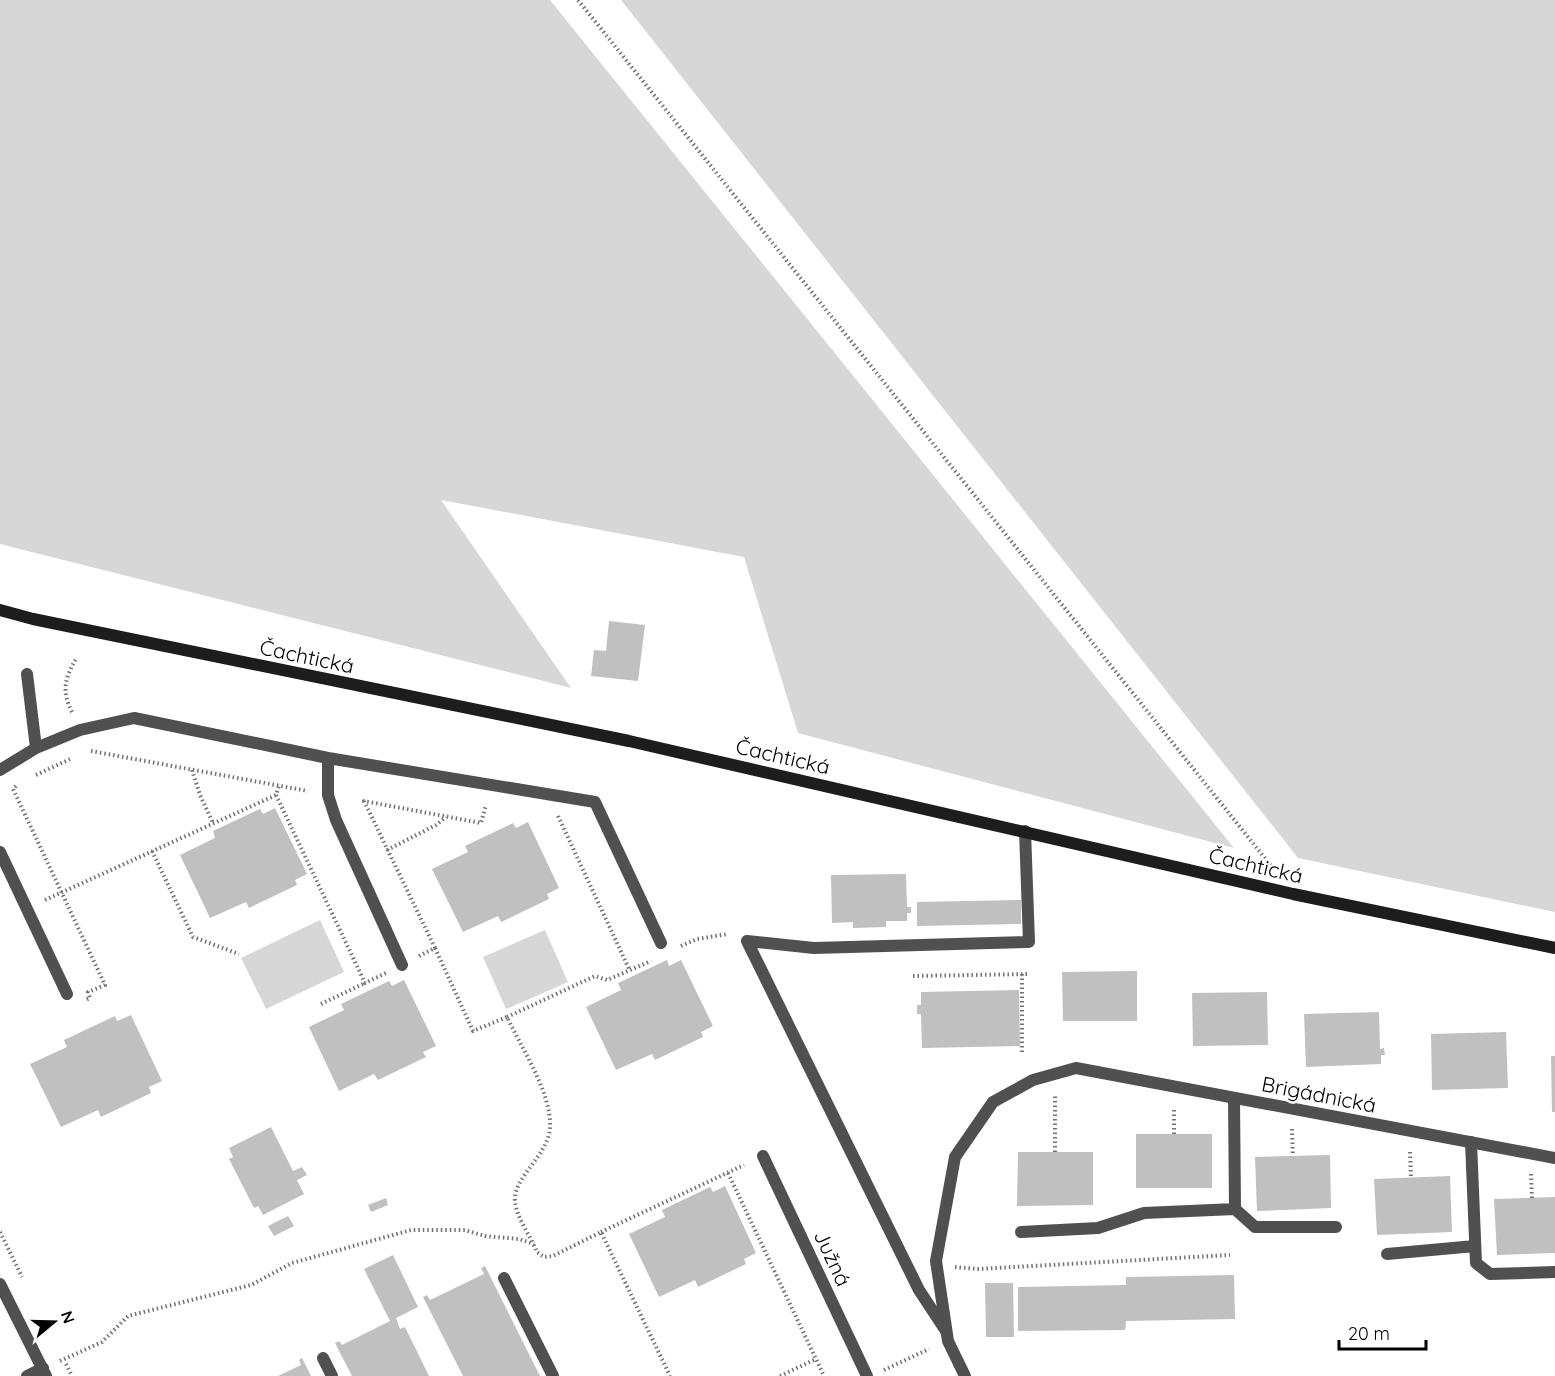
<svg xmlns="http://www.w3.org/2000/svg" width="1555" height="1376" viewBox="0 0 1555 1376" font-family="Quicksand,sans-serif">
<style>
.green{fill:#d7d7d7}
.building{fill:#c0c0c0}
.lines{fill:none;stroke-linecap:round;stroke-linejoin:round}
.path{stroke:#727272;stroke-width:4;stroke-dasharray:1.5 3;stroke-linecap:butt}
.service{stroke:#505050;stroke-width:12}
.minor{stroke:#505050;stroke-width:12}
.secondary{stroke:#1d1d1d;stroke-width:12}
.labels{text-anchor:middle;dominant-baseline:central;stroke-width:5;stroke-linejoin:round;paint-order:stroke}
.street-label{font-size:21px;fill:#000;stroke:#fff}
</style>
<rect width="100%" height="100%" fill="#fff"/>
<path class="green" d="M 0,0 L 550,0 L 1234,848 L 798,733 L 744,557 L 441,500 L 571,688 L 0,544 Z
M 621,0 L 1555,0 L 1555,912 L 1298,858 Z
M 320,920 L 344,972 L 266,1009 L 241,958 Z
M 545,930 L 568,982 L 506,1009 L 483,957 Z"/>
<path class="building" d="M 609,621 L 645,625 L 638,681 L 591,676 L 594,650 L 606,651 Z
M 275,808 L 307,874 L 295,880 L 297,885 L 249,908 L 246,902 L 210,918 L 180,855 L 215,838 L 213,831 L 260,809 L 263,814 Z
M 528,822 L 559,888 L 547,894 L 549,899 L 501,922 L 498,916 L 463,932 L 432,869 L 468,852 L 465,846 L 513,823 L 516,828 Z
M 906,874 L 907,907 L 911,907 L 911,913 L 907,913 L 907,921 L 886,921 L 886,927 L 853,928 L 853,922 L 832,923 L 831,875 Z
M 1021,900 L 1021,924 L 917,926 L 917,902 Z
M 667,960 L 669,966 L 681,960 L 713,1026 L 701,1032 L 703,1037 L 655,1060 L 652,1054 L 616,1070 L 586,1007 L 621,990 L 618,983 Z
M 1137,971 L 1137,1021 L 1063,1021 L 1062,972 Z
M 404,980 L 436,1046 L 423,1052 L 426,1057 L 378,1080 L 374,1074 L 339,1091 L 309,1027 L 344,1010 L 341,1004 L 389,981 L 392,986 Z
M 1019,990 L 1020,1046 L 922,1048 L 921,1014 L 917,1014 L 917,1005 L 921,1005 L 921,992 Z
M 1267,992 L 1268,1045 L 1193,1046 L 1192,993 Z
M 1379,1012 L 1380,1049 L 1384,1048 L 1385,1055 L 1381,1055 L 1381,1064 L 1306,1067 L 1304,1014 Z
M 131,1015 L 162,1081 L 149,1087 L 151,1093 L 101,1117 L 98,1110 L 61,1127 L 30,1064 L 67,1047 L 64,1040 L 115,1016 L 117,1021 Z
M 1506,1032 L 1508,1088 L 1432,1090 L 1431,1034 Z
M 1551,1056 L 1555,1056 L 1555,1112 L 1552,1112 Z
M 271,1127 L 293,1171 L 302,1167 L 307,1175 L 297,1180 L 304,1194 L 263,1215 L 258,1206 L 254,1208 L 229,1159 L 233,1157 L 229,1148 Z
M 1136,1134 L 1212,1134 L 1212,1188 L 1136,1188 Z
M 1018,1152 L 1093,1152 L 1093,1205 L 1017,1206 Z
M 1330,1155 L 1331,1208 L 1257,1211 L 1255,1157 Z
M 1450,1176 L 1452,1232 L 1377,1235 L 1374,1179 Z
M 725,1186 L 756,1253 L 744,1259 L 746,1264 L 698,1287 L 695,1280 L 659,1297 L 629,1234 L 665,1217 L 662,1210 L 710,1187 L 713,1192 Z
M 1555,1197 L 1555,1253 L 1497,1255 L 1494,1199 Z
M 386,1198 L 388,1205 L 371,1212 L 368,1205 Z
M 288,1216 L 294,1226 L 274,1236 L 268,1226 Z
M 393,1255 L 418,1307 L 396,1318 L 400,1329 L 405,1327 L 429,1376 L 352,1376 L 335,1343 L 339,1341 L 342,1345 L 390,1321 L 364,1269 Z
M 485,1266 L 540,1376 L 463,1376 L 423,1297 L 427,1295 L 430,1300 L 484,1274 L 481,1268 Z
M 1234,1275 L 1235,1319 L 1126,1321 L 1125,1330 L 1018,1331 L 1018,1287 L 1126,1285 L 1126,1277 Z
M 985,1283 L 1013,1283 L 1014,1337 L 986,1337 Z
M 302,1358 L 311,1376 L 278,1376 L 301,1365 L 299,1360 Z"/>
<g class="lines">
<path class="path" d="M 578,0 L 1272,867
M 72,712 C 61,690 65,678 77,657
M 91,751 L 308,791
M 192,770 L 200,795 L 213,823
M 36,775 L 70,759
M 16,786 L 13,789 L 105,985 L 88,992 L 90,998 L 86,1000
M 276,795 L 365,983 L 386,973
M 558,816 L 630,971
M 387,850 L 436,825 L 446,817
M 152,851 L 193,937 L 239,954
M 45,900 L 276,795 L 279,786
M 681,946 L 697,939 L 728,934
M 435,948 L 364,801 L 481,823 L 486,805
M 419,956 L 435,948 L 473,1031 L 507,1017 C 521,1047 552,1094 550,1127 C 549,1155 513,1177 515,1201 C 516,1217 531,1237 537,1252 L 544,1257 L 553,1256 L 601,1232 L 670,1376
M 1022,974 L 1022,1055
M 913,976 L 1030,974
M 321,1004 L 365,983
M 507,1017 L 595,976 L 607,980 L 651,961
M 1292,1129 L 1293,1156
M 1174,1134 L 1174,1108
M 1055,1152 L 1055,1094
M 1410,1152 L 1411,1177
M 728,1173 L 824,1376
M 1531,1174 L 1532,1198
M 0,1232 L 22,1277
M 601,1232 L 744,1165
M 955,1267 L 977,1269 L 1230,1255
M 60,1361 L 102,1342 L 128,1316 L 251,1285 L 292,1263 L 411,1230 L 465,1230 L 485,1236 L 519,1239 L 534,1244
M 66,1364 L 72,1376
M 884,1370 L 929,1349
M 780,1376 L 816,1359"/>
<path class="service" d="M 747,941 L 919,1290 L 946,1331
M 747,941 L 814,948 L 1029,942 L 1025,831
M 1234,1098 L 1235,1209 L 1255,1227 L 1336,1227
M 1471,1142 L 1476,1263 L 1490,1274 L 1555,1272
M 1021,1232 L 1098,1228 L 1144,1213 L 1235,1209
M 1387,1254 L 1475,1246
M 504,1278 L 553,1376
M 323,1358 L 332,1376
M 27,1376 L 43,1368"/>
<path class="minor" d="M 27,674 L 36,748
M 328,758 L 328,795 L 336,820 L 402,965
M 0,770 L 36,748 L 80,730 L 134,718 L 328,758 L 595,802 L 661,943
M 0,852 L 67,994
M 763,1156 L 867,1376
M 0,1284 L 46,1376
M 965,1376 L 948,1341 L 936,1261 L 955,1157 L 993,1102 L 1033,1080 L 1076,1068 L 1555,1158"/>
<path class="secondary" d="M 0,610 L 33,619 L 629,741 L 1293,894 L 1555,948"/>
</g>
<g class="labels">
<g class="street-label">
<text transform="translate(307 656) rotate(12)">Čachtická</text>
<text transform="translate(783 756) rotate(13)">Čachtická</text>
<text transform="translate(1256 865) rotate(13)">Čachtická</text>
<text transform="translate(1319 1094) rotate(11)">Brigádnická</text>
<text transform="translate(833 1258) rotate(65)">Južná</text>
</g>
</g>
<g transform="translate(54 1322) rotate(71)" stroke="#ffffff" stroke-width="4.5" paint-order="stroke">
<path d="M0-4.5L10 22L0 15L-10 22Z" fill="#000000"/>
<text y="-9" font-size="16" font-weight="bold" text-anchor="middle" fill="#000000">N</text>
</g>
<path d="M1339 1340v9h87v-9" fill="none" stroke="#000000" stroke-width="3"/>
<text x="1348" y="1340" font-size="18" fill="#000000" stroke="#ffffff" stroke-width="4.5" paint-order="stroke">20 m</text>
</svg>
